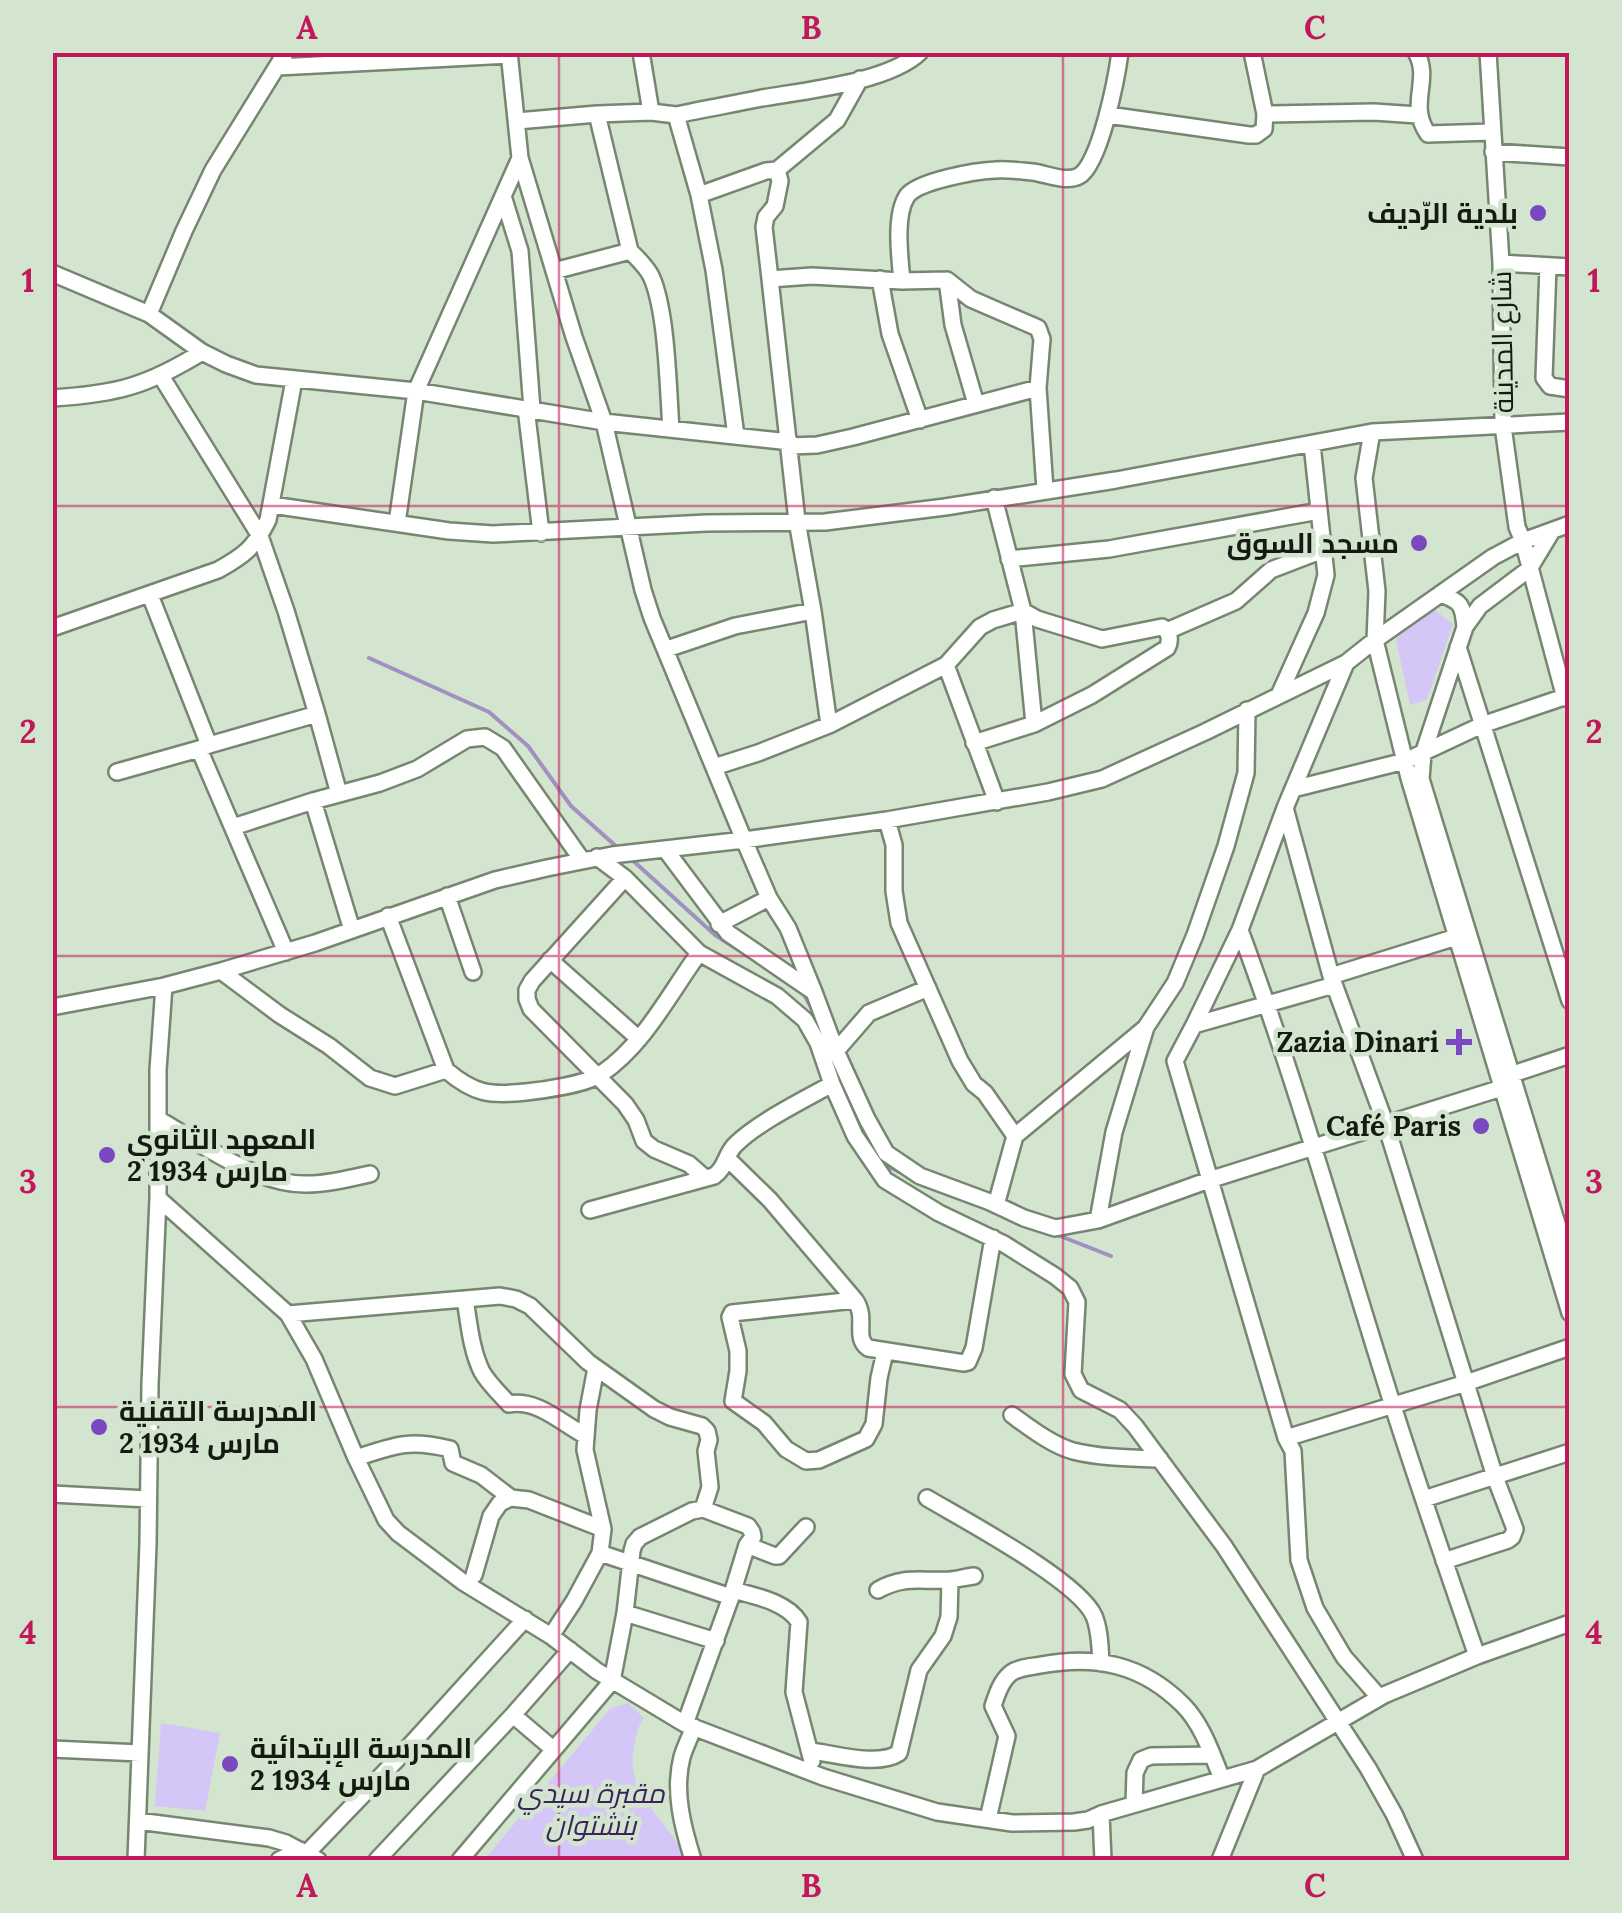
<svg xmlns="http://www.w3.org/2000/svg" width="1622" height="1913" viewBox="0 0 1622 1913" font-family="Lora,Cairo,serif">
<style>
.green{fill:#d4c6f6}
.lines{fill:none;stroke-linecap:round;stroke-linejoin:round}
.stream{stroke:#a091c0;stroke-width:4}
.minor-casing{stroke:#768771;stroke-width:20}
.minor{stroke:#fff;stroke-width:15}
.grid{fill:none;stroke:#c2185b;stroke-width:2.5;stroke-opacity:0.55}
.poi-dot{fill:#7a49c1;stroke:#d3e5ce;stroke-width:4}
.labels{text-anchor:middle;dominant-baseline:central;stroke-width:9;stroke-linejoin:round;paint-order:stroke}
.poi-label{font-size:28px;font-weight:bold;fill:#151b13;stroke:#d3e5ce;text-anchor:end}
.street-label{font-size:28px;fill:#151b13;stroke:#d3e5ce}
.park-label{font-size:28px;font-style:italic;fill:#3b245d;stroke:#d3e5ce}
.neatline{fill:none;stroke:#c2185b;stroke-width:4}
.grid-label{font-size:32px;text-anchor:middle;font-weight:bold;fill:#c2185b}
</style>
<rect width="100%" height="100%" fill="#d3e5ce"/>
<path class="green" d="M 1435,610 L 1453,624 L 1427,700 L 1410,705 L 1396,640 L 1403,629 Z
M 628,1703 L 644,1718 C 637,1727 636,1737 634,1748 C 624,1795 671,1823 687,1860 L 484,1860 L 610,1709 Z
M 161,1723 L 220,1733 L 205,1811 L 155,1806 Z"/>
<g class="lines">
<path class="stream" d="M 369,658 L 489,712 L 528,746 L 571,806 L 618,848
M 629,857 L 715,935 L 748,956
M 802,991 L 812,1009
M 882,1158 L 889,1167 L 906,1175
M 1055,1234 L 1111,1256"/>
<g class="minor-casing">
<path id="minor" d="M 641,52 L 651,112 L 676,115 L 699,195 L 766,171 L 777,170 L 780,181 L 775,206 L 766,217 L 764,227 L 770,279 L 812,276 L 902,281 C 900,258 894,216 907,196 C 918,181 975,171 995,170 C 1007,169 1021,171 1033,172 C 1047,174 1066,183 1079,176 C 1100,165 1117,76 1120,52
M 1252,52 L 1265,114
M 1416,52 C 1432,80 1407,104 1428,134 L 1492,132
M 1488,52 L 1501,263 L 1503,426 L 1517,527 L 1523,541 L 1565,698
M 278,67 L 510,55
M 597,114 L 630,251 C 638,259 646,266 651,276 C 667,310 668,388 671,429
M 676,115 C 704,109 733,104 762,98 C 803,91 890,82 920,52
M 1108,115 L 1249,135 L 1256,135 L 1264,129 L 1265,114 L 1374,112 L 1418,115
M 517,121 L 597,114 L 651,112
M 1493,152 L 1570,157
M 520,158 L 574,337 L 604,422 L 643,590 L 652,618 L 744,840 L 769,898 L 788,928 L 814,992
M 777,170 L 837,120 L 860,79
M 699,195 L 714,270 L 736,436
M 503,196 L 520,251 L 532,409
M 1501,263 L 1570,267
M 1548,266 L 1544,378 L 1550,386 L 1570,389
M 554,271 L 630,251
M 52,273 L 149,314 L 202,352 L 226,364 L 256,375 L 416,391 L 604,422 L 790,442
M 770,279 L 797,521 L 813,611 L 829,725
M 880,279 L 890,334 L 920,420
M 947,280 L 953,325 L 976,404
M 902,281 L 947,280 L 971,299 L 1038,328 L 1042,339 L 1038,388 L 1045,490
M 149,314 L 184,231 L 213,170 L 286,52
M 161,376 L 260,536 L 286,611 L 317,714 L 209,745
M 52,398 C 117,394 147,386 202,352
M 526,408 L 541,533
M 1372,432 L 1364,478 L 1377,591 L 1375,640 L 1409,778 L 1570,1313
M 790,446 L 817,445 L 853,437 L 1038,388
M 994,498 L 1023,611 L 1034,724
M 272,505 L 449,531 L 493,534 L 706,523 L 825,522 L 945,507 L 1116,480 L 1372,432 L 1570,422
M 397,523 L 416,391 L 520,158 L 509,52
M 1552,531 L 1529,569 L 1480,606 L 1465,627 L 1423,754 L 1421,779 L 1570,1266
M 1009,559 L 1109,549 L 1319,511
M 1440,594 C 1461,601 1463,605 1465,627
M 150,595 L 209,745 L 199,749 L 286,952
M 52,628 L 218,570 C 245,555 254,548 268,520 L 294,380
M 1167,631 L 1236,601 L 1271,570 L 1323,550
M 1458,647 L 1570,1001
M 667,649 L 735,626 L 813,611
M 1346,663 L 1285,808 L 1240,930 L 1194,1025 L 1175,1061 L 1286,1438 L 1293,1451 L 1299,1560 L 1315,1608 L 1344,1657 L 1379,1697
M 946,665 L 980,627 L 993,620 L 1023,611 L 1037,619 L 1102,639 L 1162,627 C 1170,631 1171,641 1167,648 L 1092,695 L 1034,724 L 974,743
M 1279,695 L 1316,613 L 1326,575 L 1312,444
M 317,714 L 339,794
M 714,767 L 758,753 L 829,725 L 946,665 L 997,802
M 117,772 L 199,749
M 1293,789 L 1405,761 L 1482,725 L 1570,695
M 313,801 L 352,930
M 1285,808 L 1331,976 L 1386,1125 L 1495,1477 L 1515,1529 L 1512,1537 L 1508,1540 L 1444,1561
M 887,820 L 894,845 L 894,891 L 899,923 L 960,1061 L 974,1084 L 985,1093 L 1015,1136 L 1144,1029
M 233,827 L 313,801 L 380,783 L 417,769 L 467,739 L 485,737 L 503,748 L 582,860
M 665,849 L 728,933 L 814,992 L 836,1051 L 867,1119 L 886,1153 L 920,1176 L 990,1202 L 1024,1218 L 1055,1228 L 1098,1220 L 1114,1132 L 1146,1027 L 1175,983 L 1195,935 L 1226,846 L 1246,773 L 1247,710
M 597,857 L 625,878 L 699,953 L 777,996 L 805,1020 L 818,1043 L 832,1084 L 855,1136 L 885,1180 L 939,1213 L 1004,1244 L 1055,1276 L 1070,1288 L 1077,1302 L 1073,1374 L 1081,1390 L 1120,1410 L 1135,1426 L 1224,1546 L 1368,1768 L 1394,1814 L 1415,1860
M 625,878 L 532,981 L 527,990 L 527,999 L 531,1009 L 625,1104 L 636,1120 L 644,1141 L 654,1149 L 689,1164 L 705,1178
M 447,896 L 473,972
M 388,916 L 446,1070
M 719,924 L 769,898
M 1240,930 C 1298,1086 1342,1245 1392,1403 C 1419,1488 1448,1572 1477,1656
M 550,960 L 639,1039
M 221,971 L 280,1015 L 329,1046 L 370,1078 L 395,1086 L 446,1070 C 474,1094 490,1096 526,1092 C 544,1090 587,1084 601,1074 C 644,1045 670,993 699,953
M 1331,976 L 1466,934
M 52,1007 L 164,986 L 221,971 L 315,943 L 495,880 L 547,868 L 612,855 L 744,840 L 887,820 L 1048,792 L 1102,779 L 1205,732 L 1346,663 L 1375,640 L 1493,557 L 1523,541 L 1570,524
M 1194,1025 L 1334,985
M 836,1051 L 869,1013 L 928,988
M 1507,1076 L 1570,1055
M 158,1119 C 200,1143 258,1186 308,1184 C 329,1184 350,1178 370,1174
M 728,1159 L 770,1200 L 855,1300 C 868,1318 853,1337 868,1348 L 964,1363 L 968,1362 L 974,1348 L 993,1238
M 158,1198 L 288,1314 L 314,1359 L 356,1458 L 386,1520 L 398,1533 L 463,1582 L 551,1636 L 597,1671 L 685,1724 L 823,1777 L 937,1812 L 1012,1823 L 1074,1822 L 1088,1820 L 1101,1814 L 1257,1769 L 1384,1695 L 1477,1656 L 1570,1623
M 996,1205 L 1015,1136
M 590,1210 L 714,1176 C 727,1167 725,1154 736,1144 C 760,1121 802,1101 832,1084
M 1098,1220 L 1209,1180 L 1511,1085
M 465,1299 C 469,1323 471,1350 482,1372 C 489,1384 500,1394 509,1404 C 538,1399 561,1423 586,1436
M 855,1300 L 732,1313 L 730,1317 L 738,1351 L 738,1371 L 733,1401 L 764,1423 L 786,1449 L 806,1461 L 819,1460 L 866,1439 L 874,1424 L 879,1378 L 885,1352
M 288,1314 L 500,1296 L 516,1299 L 530,1306 L 588,1362 L 654,1409 L 670,1417 L 702,1426 L 707,1431 L 709,1440 L 706,1451 L 710,1487 L 703,1509
M 596,1368 L 588,1410 L 585,1450 L 603,1529
M 1012,1415 C 1030,1428 1052,1445 1073,1451 C 1101,1458 1131,1458 1160,1459
M 1286,1438 L 1466,1383 L 1570,1347
M 356,1458 C 395,1445 409,1439 450,1449 L 453,1463 L 481,1475 L 511,1498
M 52,1494 L 148,1499
M 927,1498 C 964,1520 1079,1581 1094,1616 C 1100,1630 1100,1648 1101,1663
M 1424,1499 L 1570,1452
M 600,1553 L 731,1597
M 474,1575 L 491,1516 L 500,1503 L 511,1498 L 529,1500 L 603,1529 L 600,1553 L 574,1601 L 551,1636
M 733,1590 C 755,1596 787,1602 799,1622 L 794,1692 L 812,1761
M 878,1590 C 905,1575 921,1582 950,1580 C 958,1579 966,1577 974,1576
M 625,1613 L 716,1641
M 513,1715 L 553,1749
M 685,1724 L 731,1597 L 747,1545
M 52,1749 L 140,1753
M 811,1751 C 836,1754 877,1767 899,1753 L 919,1670 L 943,1636 L 949,1617 L 950,1580
M 1134,1804 L 1135,1773 L 1141,1760 L 1151,1756 L 1212,1755
M 1101,1814 L 1103,1860
M 988,1819 L 1007,1736 L 993,1706 C 997,1694 1001,1681 1011,1673 C 1019,1667 1031,1667 1041,1665 C 1096,1655 1142,1664 1183,1705 C 1202,1724 1212,1754 1222,1779
M 138,1821 L 269,1838 L 286,1843 L 318,1860
M 307,1853 L 404,1752 L 525,1619
M 136,1860 L 148,1544 L 150,1384 L 158,1198 L 158,1070 L 164,986
M 279,1860 L 300,1850
M 377,1860 L 513,1715 L 570,1650
M 460,1860 L 612,1681 L 625,1613 L 632,1551 L 634,1544 L 640,1537 L 692,1511 L 703,1509 L 748,1526 L 752,1532 L 753,1537 L 747,1545 L 775,1556 L 779,1556 L 806,1527
M 693,1860 C 683,1828 673,1792 682,1757 C 685,1747 690,1737 694,1727
M 1220,1860 L 1257,1769"/>
</g>
<use href="#minor" class="minor"/>
</g>
<path class="grid" d="M 559,52 L 559,1860M 1063,52 L 1063,1860M 52,506 L 1570,506M 52,956 L 1570,956M 52,1407 L 1570,1407"/>
<g class="poi-dot">
<circle cx="1538" cy="213" r="10"/>
<circle cx="1419" cy="543" r="10"/>
<path d="M1454 1027h10v10h10v10h-10v10h-10v-10h-10v-10h10z"/>
<circle cx="1481" cy="1126" r="10"/>
<circle cx="107" cy="1155" r="10"/>
<circle cx="99" cy="1427" r="10"/>
<circle cx="230" cy="1764" r="10"/>
</g>
<g class="labels">
<g class="poi-label">
<text x="1518" y="213">بلدية الرّديف</text>
<text x="1399" y="543">مسجد السوق</text>
<text x="1439" y="1042">Zazia Dinari</text>
<text x="1461" y="1126">Café Paris</text>
<text x="127" y="1139" text-anchor="start">المعهد الثانوي<tspan x="127" dy="32">2 مارس 1934</tspan></text>
<text x="119" y="1411" text-anchor="start">المدرسة التقنية<tspan x="119" dy="32">2 مارس 1934</tspan></text>
<text x="250" y="1748" text-anchor="start">المدرسة الإبتدائية<tspan x="250" dy="32">2 مارس 1934</tspan></text>
</g>
<g class="street-label">
<text transform="translate(1502 342) rotate(-91)">شارع المدينة</text>
</g>
<g class="park-label">
<text x="591" y="1793">مقبرة سيدي<tspan x="591" dy="32">بنشتوان</tspan></text>
</g>
</g>
<rect width="1622" height="1913" fill="none" stroke="#d3e5ce" stroke-width="110"/>
<rect x="55" y="55" width="1512" height="1803" class="neatline"/>
<g class="grid-label">
<text x="307" y="39">A</text>
<text x="811" y="39">B</text>
<text x="1315" y="39">C</text>
<text x="28" y="292">1</text>
<text x="1594" y="292">1</text>
<text x="28" y="743">2</text>
<text x="1594" y="743">2</text>
<text x="28" y="1193">3</text>
<text x="1594" y="1193">3</text>
<text x="28" y="1644">4</text>
<text x="1594" y="1644">4</text>
<text x="307" y="1897">A</text>
<text x="811" y="1897">B</text>
<text x="1315" y="1897">C</text>
</g>
</svg>
